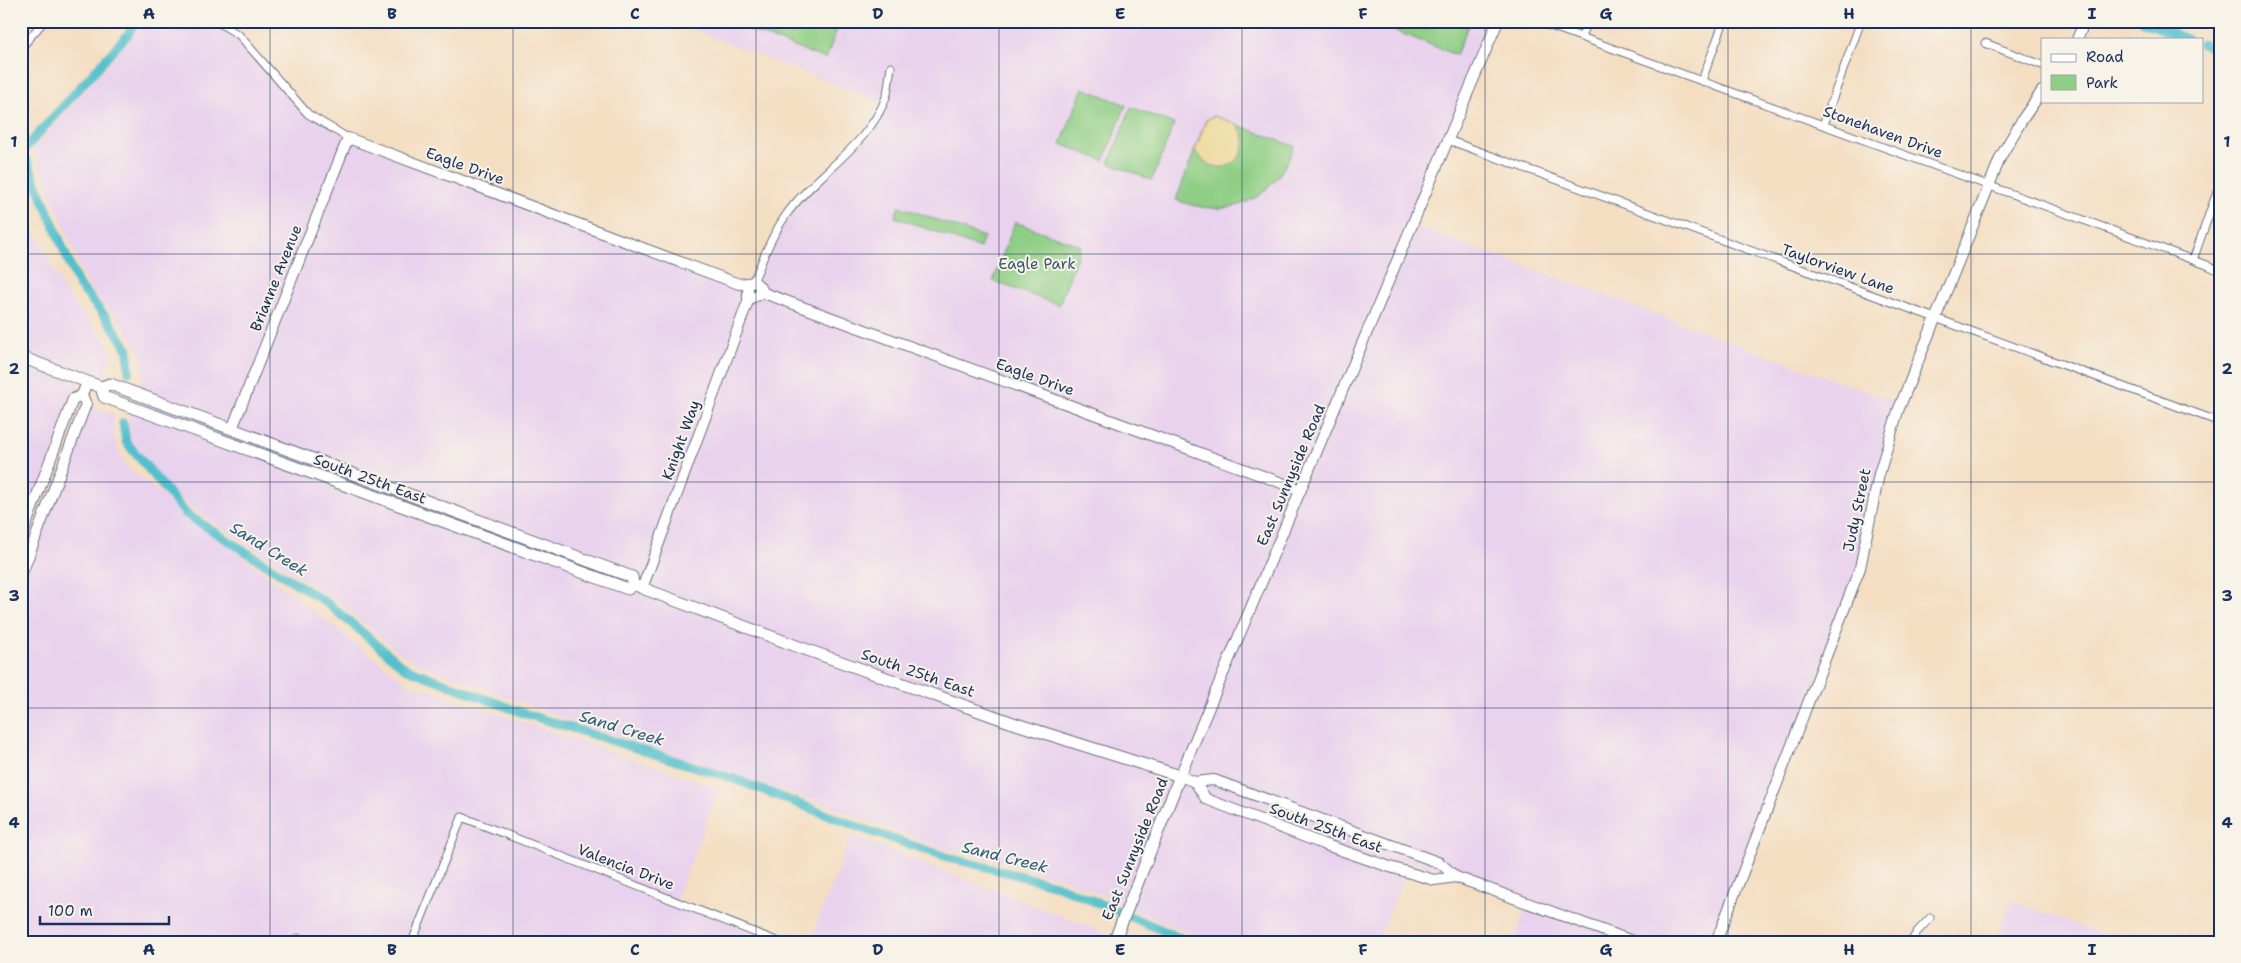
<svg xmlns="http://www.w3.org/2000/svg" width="2241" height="963" viewBox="0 0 2241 963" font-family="'Shantell Sans',sans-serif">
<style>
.built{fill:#e9d2ed}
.green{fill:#8fce84;stroke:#557e71}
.sand{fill:#eeda9e;stroke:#84847e}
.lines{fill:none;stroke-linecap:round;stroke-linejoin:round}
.canal{stroke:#54c0cd;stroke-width:9}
.street-casing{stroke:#676c81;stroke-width:9}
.secondary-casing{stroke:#676c81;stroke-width:12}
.primary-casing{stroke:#676c81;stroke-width:13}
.street{stroke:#fff;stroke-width:7}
.secondary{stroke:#fff;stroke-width:10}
.primary{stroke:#fff;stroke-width:11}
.grid{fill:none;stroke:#1b2f5e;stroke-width:1;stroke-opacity:0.55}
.labels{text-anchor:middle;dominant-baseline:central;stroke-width:4;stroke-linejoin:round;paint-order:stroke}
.street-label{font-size:15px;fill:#1b2f5e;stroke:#f7f3e8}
.park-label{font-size:15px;fill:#385768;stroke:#f7f3e8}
.water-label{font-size:16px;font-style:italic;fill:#2c5a7f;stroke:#f7f3e8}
.neatline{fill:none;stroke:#1b2f5e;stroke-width:2}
.grid-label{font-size:16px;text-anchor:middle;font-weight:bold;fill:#1b2f5e}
</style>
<rect width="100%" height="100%" fill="#f7f3e8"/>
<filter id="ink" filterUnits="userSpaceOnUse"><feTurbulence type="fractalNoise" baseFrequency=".02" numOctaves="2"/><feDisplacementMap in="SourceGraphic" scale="10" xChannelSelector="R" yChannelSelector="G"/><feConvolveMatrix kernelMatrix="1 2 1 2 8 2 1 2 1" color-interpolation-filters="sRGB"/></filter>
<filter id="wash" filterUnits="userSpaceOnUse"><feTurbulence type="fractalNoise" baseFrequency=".0096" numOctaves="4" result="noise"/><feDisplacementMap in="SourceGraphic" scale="20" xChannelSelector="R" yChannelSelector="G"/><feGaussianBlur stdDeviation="1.12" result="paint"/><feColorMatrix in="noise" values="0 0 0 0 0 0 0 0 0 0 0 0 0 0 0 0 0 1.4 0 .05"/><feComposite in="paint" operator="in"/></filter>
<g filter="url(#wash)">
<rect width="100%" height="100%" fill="#f4dec2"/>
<path class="built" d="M 142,21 L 216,21 L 239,35 L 308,114 L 348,138 L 754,290 L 760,268 L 786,215 L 858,140 L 883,103 L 671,21 L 1498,21 L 1413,225 L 1901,404 L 1860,568 L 1716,942 L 1513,942 L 1527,903 L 1410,860 L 1378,942 L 1209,942 L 1064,879 L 1010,864 L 941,848 L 821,803 L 578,724 L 414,662 L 397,651 L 335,600 L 196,512 L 168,487 L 129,442 L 128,422 L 144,374 L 140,351 L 122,324 L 89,288 L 33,149 L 137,32 Z
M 21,204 L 67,295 L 103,337 L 113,353 L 101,387 L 21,357 Z
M 21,359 L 80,382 L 21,538 Z
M 86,404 L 114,414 L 114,437 L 124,465 L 407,683 L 719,788 L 676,901 L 779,942 L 21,942 L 21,576 Z
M 851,835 L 1116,937 L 1114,942 L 810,942 Z
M 2011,900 L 2123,942 L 1996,942 Z"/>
<path class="green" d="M 725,21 L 840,21 L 826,59 Z
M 1371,21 L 1470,21 L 1456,55 Z
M 1083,88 L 1126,105 L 1104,161 L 1061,144 Z
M 1131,107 L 1174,124 L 1152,180 L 1109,163 Z
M 1214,116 L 1294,146 C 1274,201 1231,221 1176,200 L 1206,120 Z
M 899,206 L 984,237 L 980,248 L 895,217 Z
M 1015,222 L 1081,246 L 1059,305 L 993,281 Z"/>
<path class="sand" d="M 1214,116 C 1220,119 1231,121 1236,125 C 1261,146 1223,192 1195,150 L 1206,120 Z"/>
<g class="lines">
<path class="canal" d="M 2142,21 L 2187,39
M 2202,44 L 2220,51
M 21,153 L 129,33 L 135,21
M 21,155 L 27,161 L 78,284 L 109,321 L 128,350 L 129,372
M 123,423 L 126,442 L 186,514 L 327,603 L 405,668 L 520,712 L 734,779 L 869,831 L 950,858 L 1056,885 L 1190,942"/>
</g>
</g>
<g filter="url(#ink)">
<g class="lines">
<g class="street-casing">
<path id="street" d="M 216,21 L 239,35 L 308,114 L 348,138
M 1537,21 L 2207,265 L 2220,271
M 1582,37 L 1588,21
M 1985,43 L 2042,65
M 21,48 L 44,21
M 1702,80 L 1724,21
M 1823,125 L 1861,21
M 1448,140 L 2220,422
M 2193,260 L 2220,183
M 751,283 C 758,274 760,265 764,256 C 770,242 777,228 786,215 C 815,174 869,146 886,97 C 889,88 889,77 891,67
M 298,938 L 307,942
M 412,942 L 462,817 L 779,942
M 1911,942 L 1917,932 L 1930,918"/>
</g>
<g class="secondary-casing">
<path id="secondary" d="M 1498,21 L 1180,776 L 1195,782 L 1214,780 L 1440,863 L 1456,877 L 1635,942
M 2077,39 L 2085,21
M 761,288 L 764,293 L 1301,490
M 232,429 L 348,138 L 739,284 L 755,282 L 761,288 L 758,295 L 754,297 L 748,294 L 748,284
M 21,538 L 73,399 L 82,395
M 21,576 L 86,404 L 82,395 L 87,382
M 634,585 L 642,588 L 649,570 L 748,301 L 748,294
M 1195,782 L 1206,799 L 1323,844 L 1390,867 L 1434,880 L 1456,877
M 1716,942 L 1860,568 L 1879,474 L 1898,411 L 2001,156 L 2022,120 L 2042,91"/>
</g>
<g class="primary-casing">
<path id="primary" d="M 21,357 L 101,387 L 110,384 L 632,577 L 633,585 L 628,589 L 104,397 L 101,387
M 642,588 L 799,647 L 1013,723 L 1180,776 L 1114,942"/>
</g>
<use href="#street" class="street"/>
<use href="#secondary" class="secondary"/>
<use href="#primary" class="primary"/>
</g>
</g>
<path class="grid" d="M 270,21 L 270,942M 513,21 L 513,942M 756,21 L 756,942M 999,21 L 999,942M 1242,21 L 1242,942M 1485,21 L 1485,942M 1728,21 L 1728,942M 1971,21 L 1971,942M 21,254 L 2220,254M 21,482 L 2220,482M 21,708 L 2220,708"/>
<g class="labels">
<g class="street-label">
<text transform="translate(1883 132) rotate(20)">Stonehaven Drive</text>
<text transform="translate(465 166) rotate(20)">Eagle Drive</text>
<text transform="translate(1838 269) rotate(20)">Taylorview Lane</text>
<text transform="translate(276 278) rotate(-68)">Brianne Avenue</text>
<text transform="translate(1035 377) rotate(20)">Eagle Drive</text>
<text transform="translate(681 440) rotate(-70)">Knight Way</text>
<text transform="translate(1291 475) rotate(-67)">East Sunnyside Road</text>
<text transform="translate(370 479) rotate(20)">South 25th East</text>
<text transform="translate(1857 510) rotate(-78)">Judy Street</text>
<text transform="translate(918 673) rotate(19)">South 25th East</text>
<text transform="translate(1326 828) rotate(20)">South 25th East</text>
<text transform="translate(1135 849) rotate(-68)">East Sunnyside Road</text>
<text transform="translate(626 867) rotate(21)">Valencia Drive</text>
</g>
<g class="park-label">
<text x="1037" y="264">Eagle Park</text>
</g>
<g class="water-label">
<text transform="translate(269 549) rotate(32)">Sand Creek</text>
<text transform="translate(622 728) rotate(17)">Sand Creek</text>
<text transform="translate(1005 857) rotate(14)">Sand Creek</text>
</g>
</g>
<rect width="2241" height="963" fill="none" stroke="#f7f3e8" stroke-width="55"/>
<rect x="2041" y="38" width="162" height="65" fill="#f7f3e8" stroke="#9fa5b1"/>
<rect x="2051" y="54" width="25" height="8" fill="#ffffff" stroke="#9fa5b1"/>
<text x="2086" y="62" font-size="15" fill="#1b2f5e">Road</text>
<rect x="2051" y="75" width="25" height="15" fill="#8fce84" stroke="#9fa5b1"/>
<text x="2086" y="88" font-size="15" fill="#1b2f5e">Park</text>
<path d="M40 916v8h129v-8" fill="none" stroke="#1b2f5e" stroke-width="2.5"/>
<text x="48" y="916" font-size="15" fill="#1b2f5e" stroke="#f7f3e8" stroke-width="4" paint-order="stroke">100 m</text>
<rect x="28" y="28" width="2186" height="908" class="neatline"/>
<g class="grid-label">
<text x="149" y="19">A</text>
<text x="392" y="19">B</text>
<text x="635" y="19">C</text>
<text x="878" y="19">D</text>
<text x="1120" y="19">E</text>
<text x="1363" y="19">F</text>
<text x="1606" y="19">G</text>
<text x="1849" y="19">H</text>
<text x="2092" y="19">I</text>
<text x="14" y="147">1</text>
<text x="2227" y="147">1</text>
<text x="14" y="374">2</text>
<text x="2227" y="374">2</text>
<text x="14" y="601">3</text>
<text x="2227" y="601">3</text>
<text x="14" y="828">4</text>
<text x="2227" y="828">4</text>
<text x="149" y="955">A</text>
<text x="392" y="955">B</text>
<text x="635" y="955">C</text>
<text x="878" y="955">D</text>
<text x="1120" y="955">E</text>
<text x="1363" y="955">F</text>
<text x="1606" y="955">G</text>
<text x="1849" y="955">H</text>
<text x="2092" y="955">I</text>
</g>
</svg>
